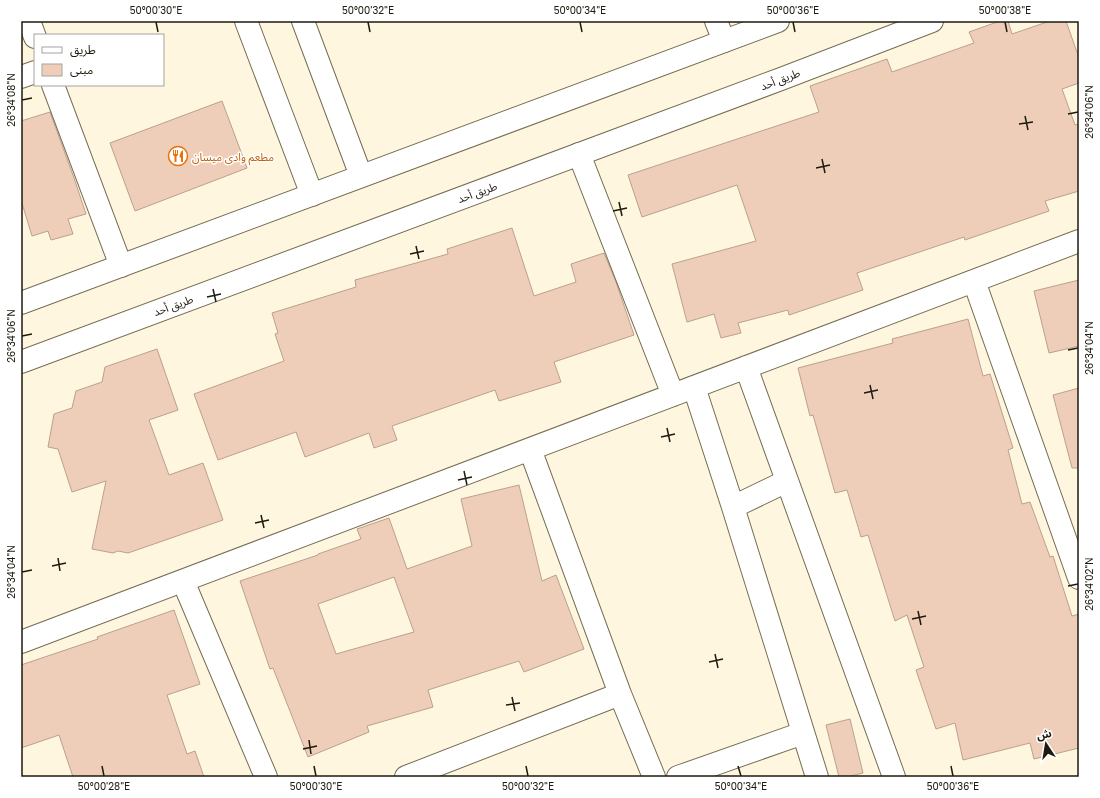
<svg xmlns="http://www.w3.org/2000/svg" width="1100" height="798" viewBox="0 0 1100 798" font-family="'Golos Text','Noto Sans Arabic',sans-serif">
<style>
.building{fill:#eeceb9;stroke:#bba08e;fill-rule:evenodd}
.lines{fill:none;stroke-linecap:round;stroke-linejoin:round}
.minor-casing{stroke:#756c52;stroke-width:24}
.primary-casing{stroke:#756c52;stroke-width:24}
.minor{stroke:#fff;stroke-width:22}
.primary{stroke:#fff;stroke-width:22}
.ticks{fill:none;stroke:#1d1a0f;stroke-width:1.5}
.labels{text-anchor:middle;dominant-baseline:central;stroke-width:3;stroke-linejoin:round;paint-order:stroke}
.street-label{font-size:11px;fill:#1d1a0f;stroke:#fff}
.food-label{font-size:11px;fill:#c56008;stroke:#fff;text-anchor:start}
.neatline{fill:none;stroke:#1d1a0f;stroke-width:1.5}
.ticks-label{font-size:10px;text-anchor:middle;fill:#1d1a0f}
</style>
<rect width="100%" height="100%" fill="#fef6de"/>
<path class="building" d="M 1000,21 L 1008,21 L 1012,34 L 1050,21 L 1066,21 L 1079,58 L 1079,83 L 1062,89 L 1075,125 L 1079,124 L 1079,191 L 1045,201 L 1049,211 L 965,240 L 964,237 L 857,273 L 863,290 L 789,315 L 788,310 L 738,323 L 741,333 L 721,338 L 714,314 L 687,322 L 672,264 L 756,241 L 737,185 L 642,217 L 628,175 L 819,112 L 810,86 L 887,59 L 892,72 L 974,43 L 969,32 Z
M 222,101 L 247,168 L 135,211 L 110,143 Z
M 50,112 L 74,178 L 86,214 L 68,219 L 73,234 L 51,240 L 48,231 L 32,236 L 21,200 L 21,121 Z
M 512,228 L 534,296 L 576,282 L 571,264 L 604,253 L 616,282 L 634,335 L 554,362 L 561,382 L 499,401 L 495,390 L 392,426 L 397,440 L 374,448 L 369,433 L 305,457 L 296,432 L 218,460 L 194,394 L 284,361 L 275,334 L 278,333 L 272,313 L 356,287 L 355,280 L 448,254 L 447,249 Z
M 1079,280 L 1079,346 L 1049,353 L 1034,291 Z
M 968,319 L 983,376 L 990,374 L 1013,448 L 1008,450 L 1022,504 L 1030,502 L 1050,557 L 1053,556 L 1072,616 L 1079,614 L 1079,748 L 1034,759 L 1030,743 L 963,760 L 955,723 L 936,729 L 916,670 L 924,667 L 907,615 L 895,621 L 868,535 L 861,537 L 847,490 L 835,493 L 813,415 L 810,416 L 798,368 L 893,343 L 892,339 Z
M 157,349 L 178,410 L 149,420 L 169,475 L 203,463 L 223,520 L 128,553 L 118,551 L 113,553 L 92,549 L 106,481 L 72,492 L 58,449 L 48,447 L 54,414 L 72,408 L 76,391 L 102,382 L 105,367 Z
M 1079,388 L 1079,468 L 1072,468 L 1053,395 Z
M 519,485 L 542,581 L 556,575 L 584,649 L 524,672 L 519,661 L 428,690 L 433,707 L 367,726 L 369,732 L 308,757 L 273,668 L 270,669 L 240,581 L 318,555 L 318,554 L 361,539 L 357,529 L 389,518 L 407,569 L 472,546 L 461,499 ZM 394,577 L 414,632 L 336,654 L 318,604 Z
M 174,610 L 200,684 L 167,695 L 187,754 L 195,751 L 204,777 L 73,777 L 59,735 L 21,748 L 21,665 L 98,639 L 97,637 Z
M 850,719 L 863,773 L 847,777 L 839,777 L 826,725 Z"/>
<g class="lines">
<g class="minor-casing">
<path id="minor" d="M 29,21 L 35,37
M 246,21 L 312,195
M 303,21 L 361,176
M 716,21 L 724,41
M 21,77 L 35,72
M 53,85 L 121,266
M 579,154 L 673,395
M 974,281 L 1079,578
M 746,367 L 894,777
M 694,387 L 733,507 L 817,777
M 530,449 L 620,694 L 654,777
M 733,507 L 787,481
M 183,581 L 266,777
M 21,642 L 1079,241
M 406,777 L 620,694
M 678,777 L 803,733"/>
</g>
<g class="primary-casing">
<path id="primary" d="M 21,303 L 778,21
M 21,362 L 781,79 L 932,21"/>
</g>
<use href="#minor" class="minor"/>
<use href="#primary" class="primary"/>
</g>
<path class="ticks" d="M 156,22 L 158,32M 368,22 L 370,32M 580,22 L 582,32M 793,22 L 795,32M 1005,22 L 1007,32M 22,100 L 32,98M 1068,114 L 1078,112M 1025,116 L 1028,130M 1019,124 L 1033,122M 822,159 L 825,173M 816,168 L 830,165M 619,202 L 622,216M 613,211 L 627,208M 416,246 L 419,259M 410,254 L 424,251M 213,289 L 216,302M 207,297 L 221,294M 22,336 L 32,334M 1068,350 L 1078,348M 870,385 L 873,399M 864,393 L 878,390M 667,428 L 670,442M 661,437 L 675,434M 464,471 L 467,485M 458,480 L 472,477M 261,515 L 264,528M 255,523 L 269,520M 58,558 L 60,571M 52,566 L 66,563M 22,572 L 32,570M 1068,586 L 1078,584M 918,611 L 921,625M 912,619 L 926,616M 715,654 L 718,668M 709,662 L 723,659M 512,697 L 515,711M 506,705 L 520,703M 309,740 L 311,754M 303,749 L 317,746M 102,766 L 104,776M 314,766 L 316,776M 526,766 L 528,776M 738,766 L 741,776M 951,766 L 953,776"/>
<defs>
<g id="restaurant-ring" transform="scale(1)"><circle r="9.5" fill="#fff" stroke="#e8710a" stroke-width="1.5"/><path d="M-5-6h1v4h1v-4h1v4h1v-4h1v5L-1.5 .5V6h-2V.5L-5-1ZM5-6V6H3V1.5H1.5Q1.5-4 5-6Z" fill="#e8710a"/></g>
</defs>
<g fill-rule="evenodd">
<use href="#restaurant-ring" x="178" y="156"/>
</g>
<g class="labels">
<g class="street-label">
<text transform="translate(780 79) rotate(-21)">طريق أحد</text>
<text transform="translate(477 192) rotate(-20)">طريق أحد</text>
<text transform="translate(173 305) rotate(-20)">طريق أحد</text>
</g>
<g class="food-label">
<text x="192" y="156">مطعم وادى ميسان</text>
</g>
</g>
<rect width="1100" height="798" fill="none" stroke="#ffffff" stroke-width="44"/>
<rect x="34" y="34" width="130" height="52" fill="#ffffff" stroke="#a5a39f"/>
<rect x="42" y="47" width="20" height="6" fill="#ffffff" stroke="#a5a39f"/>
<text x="70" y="54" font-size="12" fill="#1d1a0f">طريق</text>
<rect x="42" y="64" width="20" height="12" fill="#eeceb9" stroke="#a5a39f"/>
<text x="70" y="74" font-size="12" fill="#1d1a0f">مبنى</text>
<g transform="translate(1046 744) rotate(348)" stroke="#ffffff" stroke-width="3" paint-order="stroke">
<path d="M0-3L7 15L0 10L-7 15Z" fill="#1d1a0f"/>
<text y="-6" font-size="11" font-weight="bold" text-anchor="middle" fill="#1d1a0f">ش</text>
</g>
<rect x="22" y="22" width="1056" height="754" class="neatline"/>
<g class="ticks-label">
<text x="156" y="14">50°00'30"E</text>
<text x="368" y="14">50°00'32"E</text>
<text x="580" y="14">50°00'34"E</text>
<text x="793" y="14">50°00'36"E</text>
<text x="1005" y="14">50°00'38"E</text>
<text transform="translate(11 100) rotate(-90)" y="4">26°34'08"N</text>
<text transform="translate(1089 112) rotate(-90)" y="4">26°34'06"N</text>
<text transform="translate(11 336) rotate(-90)" y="4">26°34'06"N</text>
<text transform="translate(1089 348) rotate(-90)" y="4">26°34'04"N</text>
<text transform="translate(11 572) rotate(-90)" y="4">26°34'04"N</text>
<text transform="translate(1089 584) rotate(-90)" y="4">26°34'02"N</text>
<text x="104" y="790">50°00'28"E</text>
<text x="316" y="790">50°00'30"E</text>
<text x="528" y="790">50°00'32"E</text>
<text x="741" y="790">50°00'34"E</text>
<text x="953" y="790">50°00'36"E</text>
</g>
</svg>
